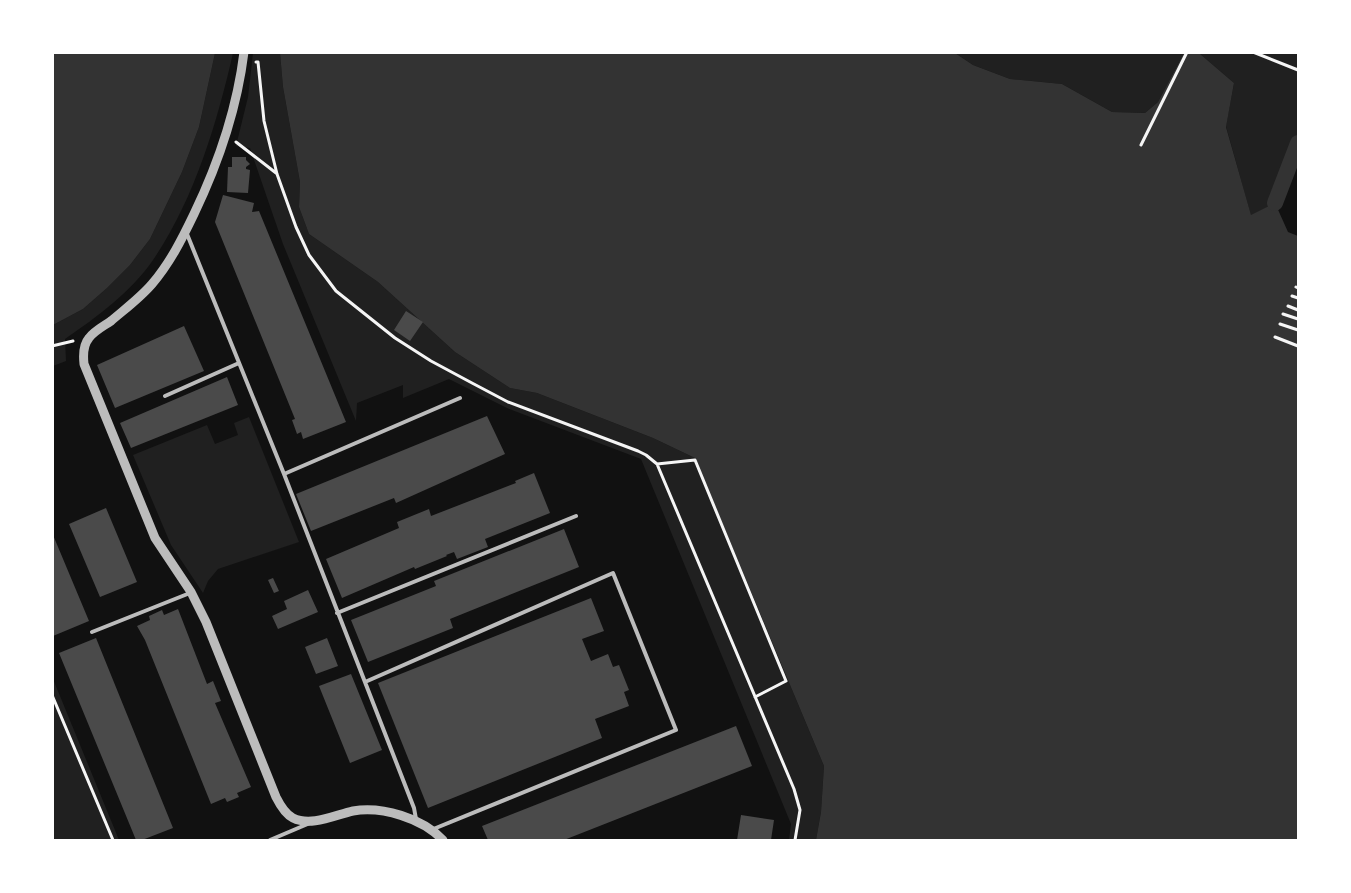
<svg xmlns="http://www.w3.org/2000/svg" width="1351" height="893" viewBox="0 0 1351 893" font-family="Lato,sans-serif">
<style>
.green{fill:#202020}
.water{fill:#333}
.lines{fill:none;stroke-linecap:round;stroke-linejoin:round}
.canal{stroke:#333;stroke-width:16}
.building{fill:#4a4a4a}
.path{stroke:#f5f5f5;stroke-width:3}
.service{stroke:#bcbcbc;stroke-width:4}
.tertiary{stroke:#bcbcbc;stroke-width:9}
</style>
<rect width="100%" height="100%" fill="#111"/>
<path class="green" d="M 215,53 L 233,53 C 217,123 194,200 153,260 C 131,292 97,317 65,339 L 66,361 L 53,366 L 53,325 L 83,309 L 107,288 L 130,265 L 150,239 L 182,172 L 199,127 Z
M 253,53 L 280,53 L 283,87 L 300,182 L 299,207 L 309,234 L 378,282 L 455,352 L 510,388 L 537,393 L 653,438 L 695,458 L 824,766 L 821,812 L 816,840 L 789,840 L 791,824 L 641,459 L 507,408 L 449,379 L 403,398 L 403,385 L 357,403 L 356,421 L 283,244 L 250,148 L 236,146 L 248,97 Z
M 955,53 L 1184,53 L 1158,102 L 1145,113 L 1112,112 L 1062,84 L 1010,79 L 973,65 Z
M 1199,53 L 1298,53 L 1298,143 L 1275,203 L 1251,216 L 1226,126 L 1234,83 Z
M 249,417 L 299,542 L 218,569 L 208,581 L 203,593 L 171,545 L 133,455 L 207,425 L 215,444 L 238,435 L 234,423 Z
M 53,679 L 119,840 L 53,840 Z"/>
<path class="water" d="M 53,52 L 215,53 L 199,127 L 182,172 L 150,239 L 130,265 L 107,288 L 83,309 L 53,325 Z
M 280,53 L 955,53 L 973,65 L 1010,79 L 1062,84 L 1112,112 L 1145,113 L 1158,102 L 1184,53 L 1199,53 L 1234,83 L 1226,127 L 1251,215 L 1275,203 L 1288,232 L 1298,236 L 1298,840 L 816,840 L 821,812 L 824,766 L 695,458 L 653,438 L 537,393 L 510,388 L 455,352 L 378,282 L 309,234 L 299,207 L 300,182 L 283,87 Z"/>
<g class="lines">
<path class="canal" d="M 1275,203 L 1298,143"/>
</g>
<path class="building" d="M 232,157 L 246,157 L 246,160 L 250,164 L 246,167 L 246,169 L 250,170 L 248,193 L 227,192 L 228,167 L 232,167 Z
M 223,195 L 254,203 L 252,212 L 259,211 L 346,422 L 303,439 L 301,432 L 297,434 L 292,420 L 295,419 L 215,222 Z
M 406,311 L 423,322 L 410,341 L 394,330 Z
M 184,326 L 204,371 L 115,408 L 97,365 Z
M 227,377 L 238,405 L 131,448 L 120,423 Z
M 487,416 L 505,454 L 396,503 L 394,498 L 311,531 L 296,494 Z
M 534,473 L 550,513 L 485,539 L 488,547 L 457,559 L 454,552 L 446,555 L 447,556 L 415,569 L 414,567 L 342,598 L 326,559 L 399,528 L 397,522 L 429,509 L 431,516 L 516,483 L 515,481 Z
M 106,508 L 137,582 L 100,597 L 69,524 Z
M 564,529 L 579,567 L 450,619 L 453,628 L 368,662 L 351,620 L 436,586 L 434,581 Z
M 53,535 L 89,621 L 53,636 Z
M 273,578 L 279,591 L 274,593 L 268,580 Z
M 308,590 L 318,612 L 278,629 L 272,616 L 287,609 L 284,601 Z
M 591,598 L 604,631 L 582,639 L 591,661 L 608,654 L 613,667 L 619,665 L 629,690 L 624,692 L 629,706 L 595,719 L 602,738 L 428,808 L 378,683 Z
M 178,609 L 207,684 L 213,681 L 221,701 L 215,703 L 251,787 L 237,793 L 239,797 L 227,802 L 225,798 L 211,804 L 145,640 L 137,626 L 150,620 L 149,616 L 162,610 L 164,615 Z
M 96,638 L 173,828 L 142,840 L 136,840 L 59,653 Z
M 327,638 L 338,666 L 316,674 L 305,647 Z
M 351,674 L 382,750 L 350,763 L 319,686 Z
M 736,726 L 752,766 L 564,840 L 488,840 L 482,826 Z
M 741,815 L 774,820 L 771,840 L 737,840 Z"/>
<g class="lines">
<path class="path" d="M 1253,52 L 1298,70
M 256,62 L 258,62 L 264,121 L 277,174 L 296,227 L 309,255 L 336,291 L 395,338 L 431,361 L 472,383 L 508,402 L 638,451 L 646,455 L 657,464 L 794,789 L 800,810 L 795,840
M 236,142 L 276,173
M 1141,145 L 1187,52
M 1296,287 L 1298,288
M 1292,296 L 1298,298
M 1288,306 L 1298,310
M 1283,314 L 1298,319
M 1280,324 L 1298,330
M 1275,337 L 1298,346
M 52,346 L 73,341
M 657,464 L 695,460 L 786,681 L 755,697
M 52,695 L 113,840"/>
<path class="service" d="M 187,234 L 284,474 L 414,808 L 416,819
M 165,396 L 239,363
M 284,474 L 460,398
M 337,613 L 576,516
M 92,632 L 190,593
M 365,682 L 613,573 L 676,730 L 431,830
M 270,840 L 310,823"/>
<path class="tertiary" d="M 244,52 C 237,109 219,162 194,214 C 182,239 170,263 152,284 C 140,298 125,309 111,321 C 104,326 94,331 89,338 C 83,345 83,355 84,364 L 155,538 L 191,592 L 206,622 L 276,797 C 280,805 285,814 293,818 C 311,827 335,815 353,811 C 382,806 422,818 443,840"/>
</g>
<rect width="1351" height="893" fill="none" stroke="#ffffff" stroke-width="108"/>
</svg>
